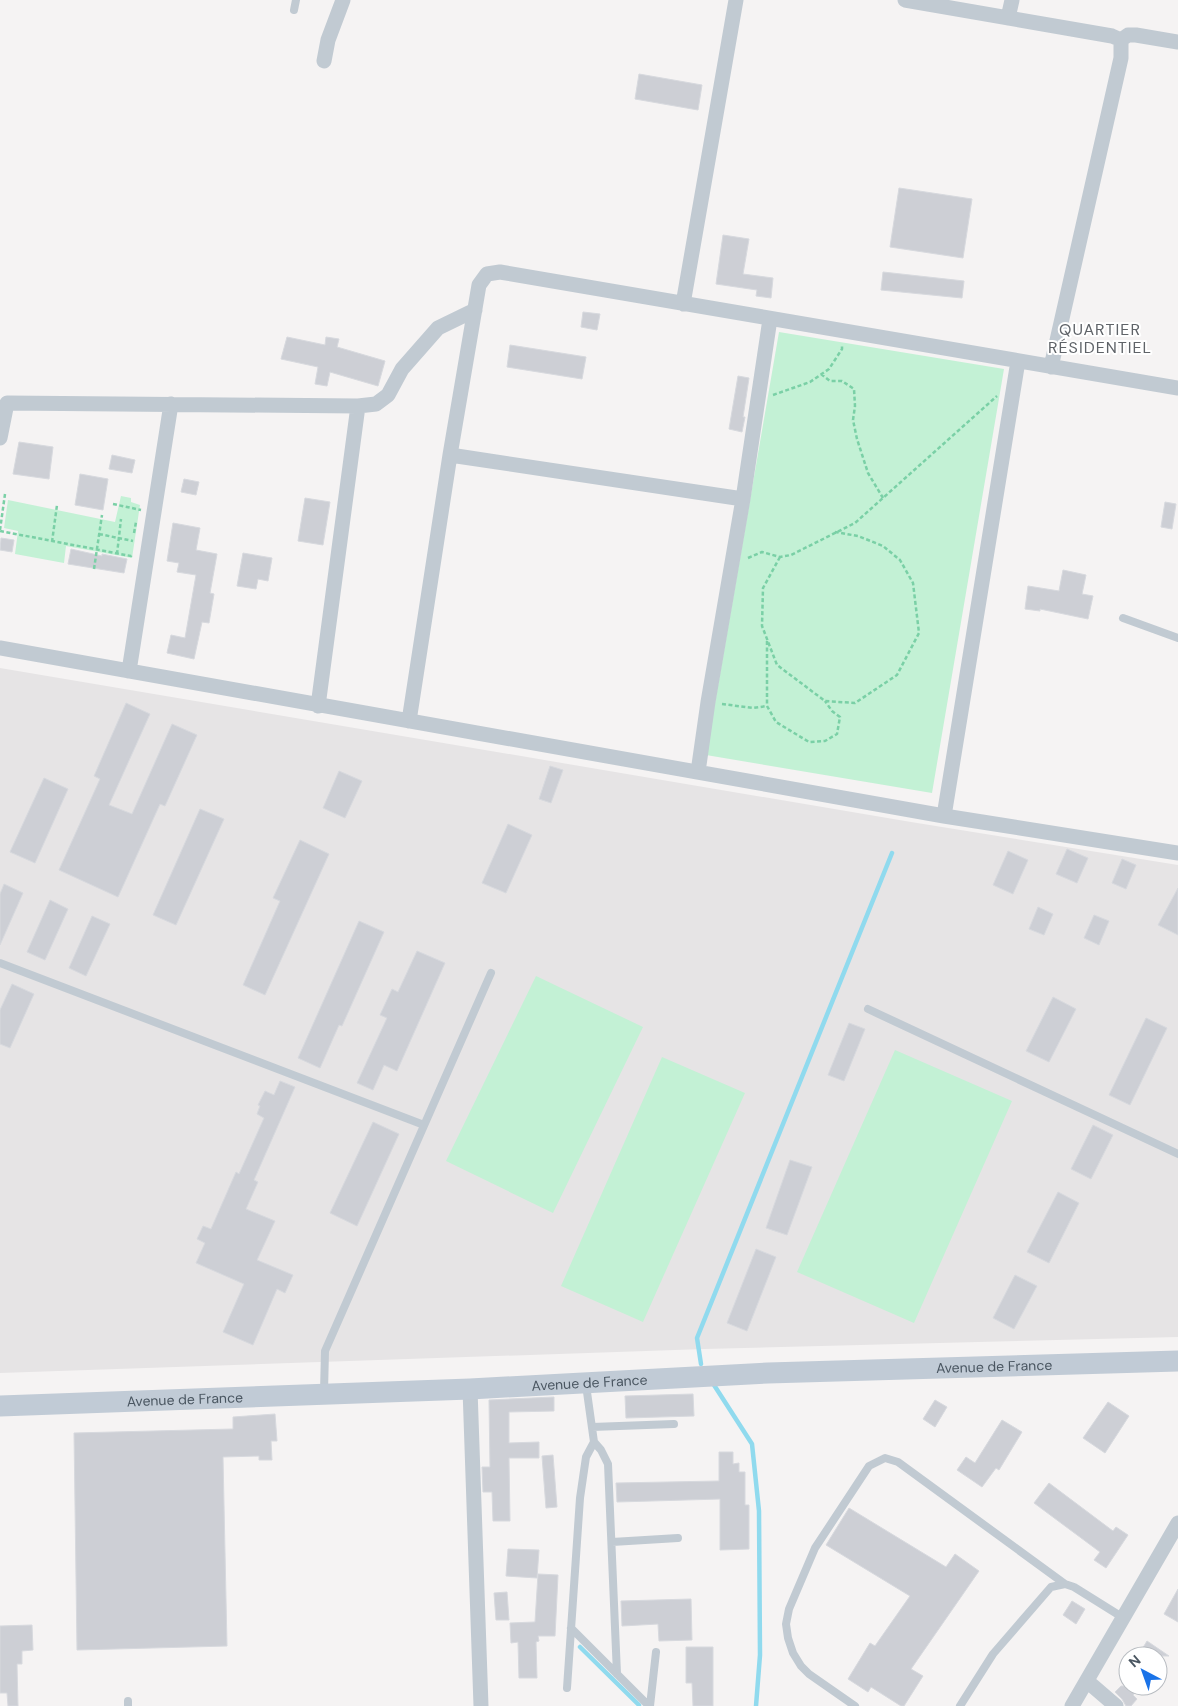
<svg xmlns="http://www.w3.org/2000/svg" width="1178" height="1706" viewBox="0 0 1178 1706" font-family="'DM Sans',sans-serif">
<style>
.education{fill:#e6e4e5}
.green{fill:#c3f1d5}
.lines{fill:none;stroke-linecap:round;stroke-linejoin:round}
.stream{stroke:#90daee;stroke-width:4.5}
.building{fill:#cdcfd5;stroke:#d7d9de}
.path{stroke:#7ad0a6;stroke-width:2.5;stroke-dasharray:4 2.5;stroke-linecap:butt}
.service{stroke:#c1cad2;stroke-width:8}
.minor{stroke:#c1cad2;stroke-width:15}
.secondary{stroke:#c1cbd6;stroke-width:21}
.labels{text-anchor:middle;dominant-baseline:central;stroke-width:4;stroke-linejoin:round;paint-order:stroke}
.street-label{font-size:14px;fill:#4a5661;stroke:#fff}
.quarter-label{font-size:16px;letter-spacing:1px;fill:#5f6368;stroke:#fff}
</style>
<rect width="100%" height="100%" fill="#f5f3f3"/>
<path class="education" d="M 0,668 L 911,822 L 1178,865 L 1178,1337 L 704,1349 L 0,1373 Z"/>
<path class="green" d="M 779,332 L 1004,369 L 932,793 L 706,755 Z
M 121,496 L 131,498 L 131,502 L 140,505 L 132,558 L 66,546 L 64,563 L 15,554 L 18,531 L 4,528 L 8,500 L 115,522 Z
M 536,976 L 643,1027 L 553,1213 L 446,1161 Z
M 895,1050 L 1012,1101 L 914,1323 L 797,1272 Z
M 662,1057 L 745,1093 L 643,1322 L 561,1286 Z"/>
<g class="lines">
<path class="stream" d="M 701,1364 L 697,1338 L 892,853
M 714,1385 L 752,1444 L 759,1511 L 760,1655 L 756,1706
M 580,1647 L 639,1705"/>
</g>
<path class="building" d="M 639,74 L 702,85 L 698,110 L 635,99 Z
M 899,188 L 972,199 L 963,258 L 890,247 Z
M 723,235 L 749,239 L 743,274 L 773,278 L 771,298 L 756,296 L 757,290 L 716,284 Z
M 883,272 L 964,281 L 962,298 L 881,290 Z
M 583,312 L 600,314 L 597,330 L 581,327 Z
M 287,337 L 325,345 L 326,337 L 339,339 L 337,347 L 385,361 L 378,386 L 330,372 L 327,386 L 315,384 L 318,367 L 281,359 Z
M 510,345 L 586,357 L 582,379 L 507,367 Z
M 738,376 L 749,378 L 743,417 L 745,417 L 742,432 L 729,429 Z
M 19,442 L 53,447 L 49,479 L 13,474 Z
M 112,455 L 135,460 L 132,473 L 109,469 Z
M 80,474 L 108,479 L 103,510 L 75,505 Z
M 184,479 L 199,482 L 196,495 L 181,492 Z
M 305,498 L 330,502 L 323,545 L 298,541 Z
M 1165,502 L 1176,504 L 1172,529 L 1161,527 Z
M 173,523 L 200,528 L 196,550 L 217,554 L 210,593 L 214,594 L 209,623 L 202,622 L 194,659 L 167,653 L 171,635 L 185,638 L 196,575 L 177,572 L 179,563 L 167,561 Z
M 1,538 L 14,540 L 12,552 L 0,550 Z
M 71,549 L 102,556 L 102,554 L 127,559 L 124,573 L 68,564 Z
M 243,553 L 272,558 L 268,581 L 258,579 L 256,589 L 237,586 Z
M 1063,570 L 1086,575 L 1082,594 L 1093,596 L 1088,619 L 1040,609 L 1040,611 L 1025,609 L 1028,586 L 1059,591 Z
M 126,703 L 150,714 L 109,805 L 132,814 L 172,724 L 197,735 L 165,806 L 160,804 L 118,897 L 59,870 L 100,779 L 94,776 Z
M 550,766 L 563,770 L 551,803 L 539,799 Z
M 339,771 L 362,781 L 345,818 L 323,808 Z
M 44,778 L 68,789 L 35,863 L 10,852 Z
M 200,809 L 224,819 L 176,925 L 153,915 Z
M 508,824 L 532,835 L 506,893 L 482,883 Z
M 300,840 L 329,854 L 265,995 L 243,985 L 280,901 L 273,898 Z
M 1067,849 L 1088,858 L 1077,883 L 1056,874 Z
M 1008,851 L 1028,860 L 1013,894 L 993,885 Z
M 1122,859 L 1136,865 L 1126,889 L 1112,883 Z
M 4,884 L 23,893 L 0,945 L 0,894 Z
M 1178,888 L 1178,935 L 1158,925 Z
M 50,900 L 68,909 L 45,960 L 27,952 Z
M 1038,907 L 1053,914 L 1044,935 L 1029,929 Z
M 1094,915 L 1109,921 L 1099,945 L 1084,938 Z
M 92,916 L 110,924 L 86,976 L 69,968 Z
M 359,921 L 384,932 L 342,1026 L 339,1025 L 320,1068 L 298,1058 Z
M 417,951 L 445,963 L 397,1071 L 384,1065 L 373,1090 L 357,1083 L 387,1018 L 380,1015 L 392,989 L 398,992 Z
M 12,984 L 34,994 L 10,1048 L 0,1044 L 0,1010 Z
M 1053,997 L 1076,1009 L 1049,1062 L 1026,1051 Z
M 1146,1018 L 1167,1028 L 1130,1105 L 1109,1095 Z
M 849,1023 L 865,1029 L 844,1081 L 828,1075 Z
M 280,1081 L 295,1087 L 254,1180 L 258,1182 L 246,1209 L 275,1221 L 257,1260 L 293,1275 L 285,1293 L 277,1289 L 253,1345 L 223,1332 L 244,1284 L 196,1263 L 205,1243 L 197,1239 L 203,1226 L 211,1229 L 236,1172 L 239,1174 L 264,1118 L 257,1114 L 260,1106 L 258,1105 L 265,1091 L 274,1095 Z
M 373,1122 L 399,1134 L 357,1226 L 330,1213 Z
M 1093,1125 L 1113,1135 L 1091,1179 L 1071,1169 Z
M 790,1160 L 812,1167 L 787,1235 L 766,1228 Z
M 1058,1192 L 1079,1203 L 1049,1263 L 1027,1252 Z
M 756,1249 L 776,1257 L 747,1331 L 727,1323 Z
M 1015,1275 L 1037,1286 L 1014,1329 L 993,1318 Z
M 693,1394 L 694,1416 L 626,1418 L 625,1396 Z
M 554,1397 L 554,1411 L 509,1412 L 509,1443 L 539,1442 L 539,1458 L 509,1458 L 510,1521 L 493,1521 L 492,1492 L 483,1492 L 482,1467 L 490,1467 L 489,1400 Z
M 935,1400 L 947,1407 L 935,1427 L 923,1419 Z
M 1108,1402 L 1129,1416 L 1105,1453 L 1083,1438 Z
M 275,1414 L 277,1441 L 271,1441 L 272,1460 L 259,1460 L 259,1456 L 223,1457 L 227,1646 L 77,1650 L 74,1433 L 233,1429 L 233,1417 Z
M 1002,1420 L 1022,1432 L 999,1470 L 996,1468 L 982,1487 L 957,1470 L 966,1457 L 975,1463 Z
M 719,1452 L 733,1452 L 733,1464 L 739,1463 L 739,1472 L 745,1472 L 745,1505 L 749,1505 L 749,1549 L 720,1550 L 720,1499 L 617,1502 L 616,1483 L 719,1481 Z
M 553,1455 L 557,1507 L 546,1508 L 542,1456 Z
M 1049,1483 L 1113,1531 L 1116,1527 L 1128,1535 L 1106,1568 L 1094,1560 L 1100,1552 L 1034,1503 Z
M 849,1508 L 946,1567 L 955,1554 L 979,1571 L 911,1669 L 923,1676 L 904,1706 L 901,1706 L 871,1687 L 868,1692 L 848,1679 L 870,1643 L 875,1646 L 910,1596 L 826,1545 Z
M 508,1549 L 539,1550 L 537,1578 L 506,1576 Z
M 538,1574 L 558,1575 L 555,1636 L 538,1636 L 539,1641 L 536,1642 L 537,1678 L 519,1678 L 518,1642 L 511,1643 L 510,1623 L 535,1622 Z
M 1178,1589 L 1178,1622 L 1164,1614 Z
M 507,1592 L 509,1620 L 496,1620 L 494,1593 Z
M 691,1599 L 692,1640 L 659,1641 L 658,1624 L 622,1626 L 621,1601 Z
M 1072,1601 L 1085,1609 L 1076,1624 L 1063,1615 Z
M 32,1625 L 33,1650 L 22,1651 L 22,1664 L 17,1664 L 18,1706 L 8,1706 L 7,1693 L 0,1693 L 0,1626 Z
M 1147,1641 L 1169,1656 L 1138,1656 Z
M 686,1647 L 713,1647 L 713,1706 L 693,1706 L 692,1683 L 686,1683 Z
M 1121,1686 L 1139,1686 L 1133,1695 L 1137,1699 L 1131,1706 L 1126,1706 L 1122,1699 L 1115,1692 Z"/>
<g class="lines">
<path class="path" d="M 821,374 L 830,381 L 842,381 L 854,389 L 855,406 L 853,420 L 857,439 L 868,473 L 883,498
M 773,395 L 810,382 L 829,369 L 842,349 L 842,345
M 113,504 L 141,510
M 0,530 L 5,494
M 0,531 L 131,556 L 132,554
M 134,533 L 136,522
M 99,534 L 133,541
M 52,542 L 57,505
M 117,554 L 121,519
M 780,557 L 763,588 L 762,626 L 777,665 L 825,701 L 855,703 L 897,675 L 919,633 L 913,583 L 900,560 L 883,546 L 858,536 L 835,532
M 748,558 L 762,552 L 780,557 L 791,555 L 855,523 L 997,396
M 94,569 L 102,515
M 767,641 L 767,706 L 776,722 L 809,742 L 825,741 L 837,734 L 840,717 L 832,711 L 825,701
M 722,704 L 753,708 L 767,706"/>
<path class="service" d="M 294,10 L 296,0
M 1123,618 L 1178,638
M 0,963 L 424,1125
M 868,1009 L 1178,1154
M 324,1392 L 325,1351 L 491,973
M 592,1427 L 674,1424
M 594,1442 L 601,1450 L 608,1464 L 617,1674
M 612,1542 L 678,1538
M 571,1628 L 649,1706
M 567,1688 L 580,1498 L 586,1457 L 594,1442 L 586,1385
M 128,1706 L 128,1701
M 650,1706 L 656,1652
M 855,1706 L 809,1674 L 801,1666 L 793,1653 L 788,1638 L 786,1624 L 789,1609 L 815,1548 L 869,1466 L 885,1458 L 898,1462 L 1065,1584
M 960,1706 L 993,1654 L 1051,1587 L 1065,1584 L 1074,1587 L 1122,1617"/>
<path class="minor" d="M 905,0 L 1112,36 L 1121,40
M 1008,18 L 1012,0
M 1121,40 L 1128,35 L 1136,35 L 1178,42
M 324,61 L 328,40 L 343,0
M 683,304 L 736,0
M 1051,367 L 1121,58 L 1121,40
M 0,438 L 7,403 L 358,406 L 376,404 L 388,395 L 402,369 L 438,328 L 475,310
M 450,455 L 743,499
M 0,648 L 944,816 L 1178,853
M 129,671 L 171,404
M 318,706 L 358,406
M 409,721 L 450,455 L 479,285 L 487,274 L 500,272 L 1178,388
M 698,772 L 708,702 L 743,499 L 770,319
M 944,816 L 1018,361
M 470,1389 L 481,1706
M 1087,1681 L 1116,1706
M 1072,1706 L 1178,1523"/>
<path class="secondary" id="s1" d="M 0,1406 L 470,1389 L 768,1373 L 1178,1361"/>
</g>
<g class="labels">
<g class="street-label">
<text stroke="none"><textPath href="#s1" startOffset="995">Avenue de France</textPath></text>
<text stroke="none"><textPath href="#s1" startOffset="590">Avenue de France</textPath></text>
<text stroke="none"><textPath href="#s1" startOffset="185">Avenue de France</textPath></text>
</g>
<g class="quarter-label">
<text x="1100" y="329">QUARTIER<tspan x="1100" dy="18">RÉSIDENTIEL</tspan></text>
</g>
</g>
<g transform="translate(1143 1671) rotate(319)"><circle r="24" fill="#ffffff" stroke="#b7bbc0"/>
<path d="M0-4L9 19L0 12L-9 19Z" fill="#1a73e8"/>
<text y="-8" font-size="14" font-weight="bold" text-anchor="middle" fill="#4a5661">N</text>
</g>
</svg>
